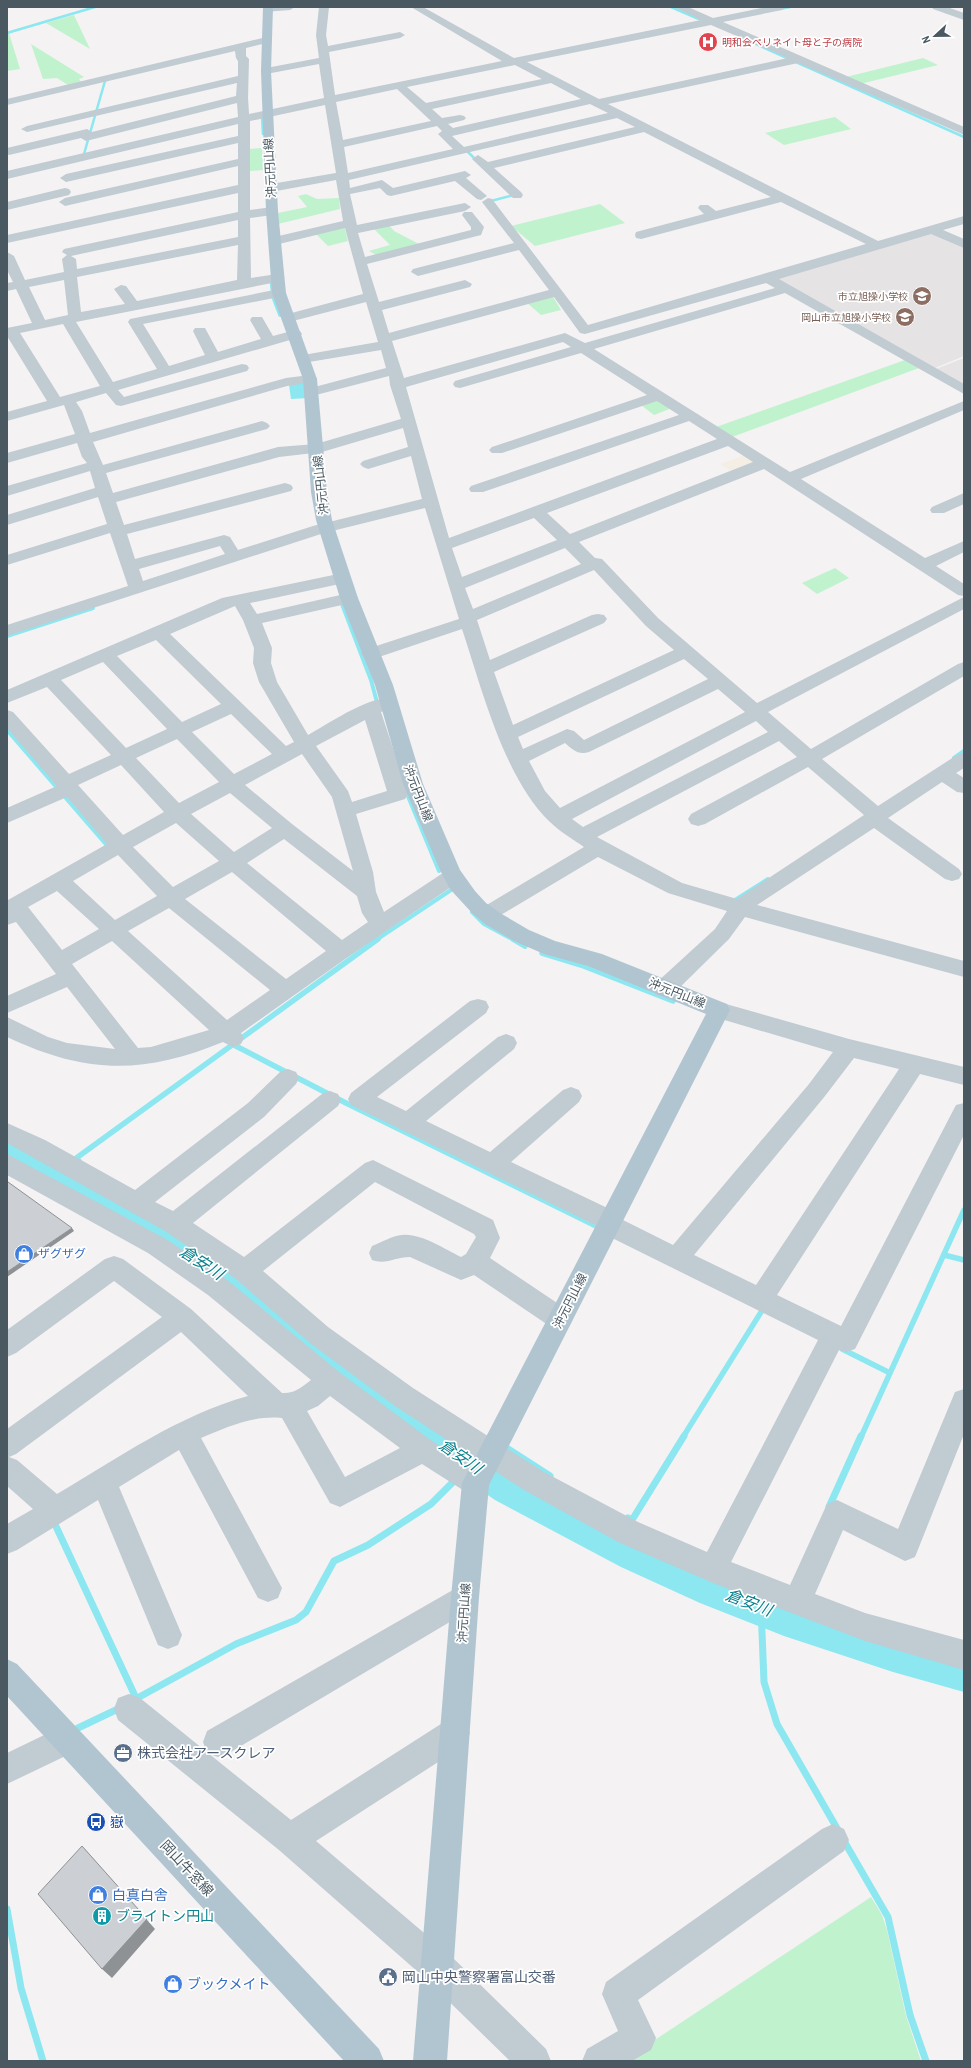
<svg xmlns="http://www.w3.org/2000/svg" width="971" height="2068" viewBox="0 0 971 2068" font-family="'Archivo Narrow','Noto Sans JP',sans-serif">
<style>
.education{fill:#e6e3e5}
.green{fill:#c1f2ce}
.sand{fill:#f5eee4}
.water{fill:#8ce7f0}
.lines{fill:none;stroke-linecap:round;stroke-linejoin:round}
.stream-far4{stroke:#8ce7f0;stroke-width:2.5}
.stream-far3{stroke:#8ce7f0;stroke-width:3.5}
.stream-far2{stroke:#8ce7f0;stroke-width:4}
.stream-far1{stroke:#8ce7f0;stroke-width:5.5}
.stream{stroke:#8ce7f0;stroke-width:7}
.river{fill:#8ce7f0;fill-rule:evenodd}
.minor{fill:#c0cbd2;fill-rule:evenodd}
.major{fill:#b1c5d1;fill-rule:evenodd}
.shaded-wall{fill:#8f9295}
.building{fill:#ccd0d5;stroke:#8f9295}
.labels{text-anchor:middle;dominant-baseline:central;stroke-width:3.5;stroke-linejoin:round;paint-order:stroke}
.far-health-label{font-size:10px;fill:#be3a42;stroke:#fff;text-anchor:start}
.far-education-label{font-size:10px;fill:#785e54;stroke:#fff;text-anchor:end}
.street-label{font-size:12px;fill:#495861;stroke:#fff}
.shop-label{font-size:12px;fill:#366cbe;stroke:#fff;text-anchor:start}
.near-service-label{font-size:14px;fill:#4e5e75;stroke:#fff;text-anchor:start}
.near-transit-label{font-size:14px;fill:#164399;stroke:#fff;text-anchor:start}
.near-street-label{font-size:14px;fill:#495861;stroke:#fff}
.near-shop-label{font-size:14px;fill:#366cbe;stroke:#fff;text-anchor:start}
.near-culture-label{font-size:14px;fill:#0d838f;stroke:#fff;text-anchor:start}
.near-water-label{font-size:16px;font-style:italic;fill:#09808d;stroke:#fff}
</style>
<rect width="100%" height="100%" fill="#f4f2f3"/>
<path class="education" d="M 930,233 L 964,247 L 964,356 L 935,368 L 778,279 Z
M 964,358 L 964,385 L 936,369 Z"/>
<path class="green" d="M 74,15 L 90,49 L 46,23 Z
M 9,33 L 20,69 L 7,71 L 7,34 Z
M 31,44 L 84,77 L 79,79 L 81,82 L 68,85 L 57,78 L 43,79 Z
M 923,58 L 938,65 L 864,83 L 860,83 L 846,77 Z
M 835,117 L 851,129 L 784,145 L 765,133 Z
M 262,148 L 263,170 L 250,171 L 249,149 Z
M 306,194 L 317,199 L 339,198 L 340,209 L 278,224 L 275,215 L 278,213 L 307,207 L 298,196 Z
M 600,204 L 625,223 L 535,246 L 511,226 Z
M 387,223 L 394,231 L 419,244 L 378,256 L 369,251 L 390,245 L 372,227 Z
M 344,225 L 348,241 L 328,246 L 314,232 Z
M 552,295 L 561,310 L 541,315 L 526,302 Z
M 905,360 L 919,368 L 732,437 L 716,427 Z
M 656,400 L 672,408 L 654,415 L 641,405 Z
M 835,568 L 849,578 L 817,594 L 802,583 Z
M 871,1897 L 882,1915 L 887,1930 L 906,2016 L 921,2061 L 623,2061 Z"/>
<path class="sand" d="M 745,455 L 758,463 L 734,473 L 720,464 Z"/>
<path class="water" d="M 306,382 L 309,398 L 291,399 L 289,385 Z"/>
<g class="lines">
<path class="stream-far4" d="M 671,7 L 701,20
M 779,9 L 790,7
M 7,33 L 95,7
M 740,37 L 787,58
M 796,62 L 964,137
M 258,118 L 262,117 L 263,134
M 464,148 L 478,162
M 84,154 L 105,81 L 109,79
M 487,202 L 514,195 L 512,193"/>
<path class="stream-far3" d="M 271,278 L 273,297 L 280,315"/>
<path class="stream-far2" d="M 342,604 L 371,680 L 378,706
M 7,636 L 93,608
M 7,730 L 110,849
M 954,758 L 964,751
M 405,789 L 439,871
M 732,902 L 768,879
M 472,912 L 484,924 L 514,940
M 376,940 L 451,890"/>
<path class="stream-far1" d="M 513,939 L 525,946
M 542,953 L 581,965 L 673,1001
M 232,1044 L 344,1102 L 596,1226
M 79,1161 L 75,1159 L 378,939
M 944,1255 L 964,1260
M 842,1349 L 890,1373
M 683,1437 L 763,1309
M 861,1437 L 964,1210"/>
<path class="stream" d="M 505,1447 L 550,1476
M 829,1507 L 861,1436
M 628,1518 L 632,1520 L 684,1436
M 53,1520 L 136,1698
M 761,1607 L 764,1682 L 777,1724 L 838,1830
M 784,1607 L 784,1616
M 132,1701 L 236,1644 L 296,1620 L 306,1612 L 334,1561 L 368,1545 L 431,1504 L 456,1479
M 78,1728 L 120,1708
M 844,1841 L 888,1917 L 910,2015 L 926,2061
M 7,1909 L 21,1988 L 43,2061"/>
<path class="river" d="M 7,1135 L 18,1139 L 149,1210 L 240,1268 L 341,1349 L 480,1448 L 521,1474 L 647,1541 L 707,1567 L 784,1596 L 893,1632 L 964,1652 L 964,1692 L 893,1672 L 784,1636 L 700,1603 L 621,1567 L 495,1500 L 454,1472 L 317,1371 L 216,1288 L 125,1230 L 7,1164 Z"/>
<path class="minor" d="M 268,7 L 295,7 L 290,10 L 264,12 L 263,10 Z
M 319,7 L 329,7 L 326,35 L 328,46 L 400,32 L 405,35 L 400,38 L 329,52 L 335,95 L 502,61 L 411,7 L 423,7 L 514,58 L 701,20 L 674,7 L 688,7 L 713,18 L 767,7 L 787,7 L 782,10 L 723,22 L 964,127 L 964,135 L 960,133 L 798,63 L 608,104 L 878,241 L 964,216 L 964,224 L 943,230 L 964,239 L 964,248 L 931,234 L 779,279 L 964,384 L 964,394 L 785,293 L 594,349 L 790,472 L 964,401 L 964,410 L 801,479 L 925,558 L 964,541 L 964,552 L 936,566 L 964,584 L 964,596 L 958,595 L 764,469 L 579,542 L 595,558 L 602,559 L 658,618 L 757,703 L 964,597 L 964,609 L 768,712 L 811,749 L 958,664 L 964,662 L 964,676 L 822,759 L 878,806 L 957,755 L 964,753 L 964,768 L 956,773 L 964,778 L 964,793 L 957,792 L 942,782 L 888,818 L 959,869 L 962,874 L 959,879 L 952,881 L 945,879 L 874,828 L 757,905 L 964,961 L 964,977 L 745,917 L 729,939 L 672,995 L 664,997 L 656,995 L 653,989 L 656,983 L 715,929 L 727,911 L 668,893 L 598,857 L 494,919 L 487,922 L 480,919 L 477,914 L 480,909 L 584,847 C 573,839 560,832 550,822 C 504,778 482,689 462,629 L 370,660 L 364,658 L 361,654 L 364,650 L 459,619 L 425,508 L 324,533 L 7,636 L 7,625 L 128,586 L 110,533 L 7,565 L 7,555 L 107,524 L 98,497 L 7,525 L 7,515 L 95,488 L 90,471 L 7,496 L 7,486 L 87,463 L 82,457 L 77,443 L 7,463 L 7,453 L 75,434 L 64,405 L 7,421 L 7,412 L 47,401 L 7,336 L 7,328 L 32,323 L 16,289 L 7,291 L 7,283 L 13,282 L 7,270 L 7,252 L 14,256 L 25,280 L 64,272 L 62,259 L 67,255 L 62,252 L 64,249 L 238,212 L 238,193 L 7,243 L 7,235 L 238,185 L 238,166 L 65,206 L 59,202 L 65,198 L 238,159 L 238,143 L 66,182 L 60,178 L 66,174 L 238,136 L 238,124 L 7,179 L 7,171 L 238,117 L 237,103 L 86,141 L 81,138 L 9,155 L 7,154 L 7,148 L 87,129 L 92,132 L 236,96 L 237,83 L 27,132 L 21,129 L 27,126 L 238,76 L 238,61 L 236,58 L 235,51 L 7,105 L 7,99 L 267,37 L 271,38 L 272,40 L 271,42 L 246,48 L 246,56 L 249,59 L 248,98 L 249,114 L 324,98 L 319,64 L 266,74 L 261,71 L 266,68 L 319,58 L 316,35 ZM 711,25 L 788,58 L 599,99 L 527,62 ZM 515,65 L 542,79 L 426,103 L 407,87 ZM 551,83 L 581,99 L 453,128 L 448,124 L 464,120 L 466,118 L 464,116 L 460,115 L 442,118 L 432,109 ZM 397,89 L 431,121 L 343,140 L 336,102 ZM 590,104 L 608,113 L 464,147 L 452,136 ZM 325,105 L 336,173 L 271,184 L 265,188 L 271,192 L 336,180 L 343,221 L 270,238 L 269,241 L 275,245 L 345,228 L 363,294 L 284,315 L 282,318 L 284,321 L 289,322 L 366,302 L 378,342 L 303,355 L 298,356 L 296,359 L 298,362 L 303,363 L 381,350 L 386,368 L 307,389 L 305,392 L 307,395 L 312,396 L 389,376 L 390,385 L 401,419 L 316,444 L 278,447 L 113,493 L 106,473 L 267,429 L 270,426 L 267,423 L 262,421 L 103,465 L 93,442 L 287,386 L 315,382 L 317,379 L 315,376 L 310,375 L 286,378 L 90,433 L 82,411 L 76,402 L 106,393 L 116,405 L 121,406 L 247,371 L 249,368 L 247,365 L 242,364 L 124,397 L 118,390 L 300,337 L 302,334 L 300,331 L 295,330 L 273,336 L 262,317 L 252,317 L 250,320 L 261,339 L 218,352 L 205,328 L 195,328 L 193,331 L 205,355 L 169,366 L 143,324 L 279,297 L 286,293 L 279,289 L 130,319 L 128,322 L 157,369 L 113,382 L 76,322 L 282,281 L 284,278 L 282,275 L 277,274 L 251,278 L 250,218 L 272,215 L 278,211 L 272,207 L 250,210 L 250,121 ZM 617,118 L 635,127 L 488,162 L 478,155 L 472,159 L 513,198 L 521,198 L 523,195 L 521,192 L 494,168 L 644,132 L 771,197 L 716,211 L 708,205 L 700,205 L 698,208 L 704,214 L 636,232 L 635,235 L 636,238 L 641,239 L 781,202 L 866,244 L 588,325 L 492,199 L 488,198 L 482,202 L 514,243 L 413,269 L 411,272 L 418,276 L 519,250 L 549,290 L 389,333 L 382,310 L 470,287 L 472,284 L 465,280 L 379,302 L 367,264 L 481,235 L 484,227 L 472,212 L 464,212 L 462,215 L 471,227 L 471,230 L 365,257 L 358,233 L 465,211 L 471,207 L 465,203 L 357,225 L 350,194 L 380,188 L 387,195 L 391,196 L 455,181 L 477,199 L 481,200 L 487,196 L 466,178 L 471,175 L 465,171 L 393,188 L 382,180 L 350,188 L 349,180 ZM 437,126 L 442,131 L 438,134 L 453,149 L 348,173 L 344,147 ZM 238,220 L 238,237 L 77,269 L 76,259 L 71,256 ZM 238,245 L 237,280 L 137,301 L 126,286 L 121,285 L 114,289 L 125,304 L 81,312 L 77,277 ZM 64,280 L 68,315 L 45,320 L 29,287 ZM 766,283 L 775,288 L 585,343 L 565,333 L 404,378 L 392,341 L 554,297 L 580,333 L 585,334 ZM 63,324 L 100,386 L 60,397 L 20,333 ZM 563,342 L 571,347 L 455,381 L 453,384 L 455,387 L 460,388 L 581,353 L 647,395 L 492,447 L 489,450 L 492,453 L 502,453 L 657,401 L 679,415 L 471,486 L 469,489 L 471,492 L 483,492 L 689,421 L 717,439 L 449,538 L 406,387 ZM 403,428 L 408,447 L 363,461 L 360,464 L 363,467 L 368,469 L 411,456 L 422,499 L 313,526 L 238,550 L 230,537 L 224,535 L 135,559 L 127,534 L 291,491 L 293,488 L 291,485 L 285,483 L 124,525 L 116,502 L 279,457 L 322,452 ZM 728,446 L 753,462 L 570,534 L 547,513 ZM 534,518 L 557,540 L 462,577 L 452,548 ZM 220,546 L 225,554 L 143,581 L 139,569 ZM 565,548 L 581,564 L 473,609 L 465,588 ZM 594,570 L 646,626 L 674,650 L 513,725 L 494,672 L 604,623 L 607,619 L 604,615 L 598,614 L 592,615 L 490,660 L 477,620 ZM 684,659 L 708,679 L 584,740 L 574,731 L 567,729 L 523,749 L 518,737 ZM 718,689 L 745,712 L 560,808 L 545,791 L 529,761 L 565,743 C 573,750 578,755 589,752 ZM 756,721 L 768,732 L 583,827 L 572,819 ZM 779,741 L 797,757 L 691,814 L 688,819 L 691,824 L 698,826 L 705,824 L 808,767 L 864,815 L 737,899 L 682,883 L 597,837 Z
M 932,7 L 947,7 L 964,13 L 964,20 L 933,9 Z
M 65,188 L 69,189 L 71,192 L 69,195 L 7,210 L 7,202 Z
M 964,493 L 964,504 L 944,513 L 932,513 L 930,510 L 932,507 Z
M 343,573 L 349,574 L 351,578 L 349,582 L 250,603 L 257,614 L 349,593 L 355,594 L 358,598 L 355,602 L 262,623 L 272,648 L 271,663 L 277,682 L 308,735 C 328,724 373,693 394,699 L 397,703 L 394,707 L 381,712 L 408,794 L 405,799 L 356,814 L 373,872 L 376,892 L 384,912 L 446,871 L 453,869 L 460,871 L 463,876 L 460,881 L 348,957 L 241,1033 L 244,1038 L 241,1044 L 233,1047 L 223,1042 C 142,1075 86,1074 7,1037 L 7,1017 L 48,1037 L 67,1043 L 115,1049 L 67,987 L 7,1013 L 7,996 L 56,974 L 16,922 L 7,925 L 8,900 L 107,844 L 67,797 L 7,823 L 7,808 L 57,786 L 7,728 L 7,710 L 13,712 L 69,774 L 111,755 L 47,687 L 7,703 L 7,690 L 222,598 ZM 235,606 L 243,620 L 254,648 L 253,663 L 259,682 L 294,742 L 286,746 L 170,634 ZM 156,640 L 221,704 L 182,722 L 117,656 ZM 103,662 L 167,729 L 126,748 L 61,680 ZM 231,714 L 272,754 L 234,774 L 192,732 ZM 365,720 L 387,791 L 352,802 L 348,791 L 316,746 ZM 177,739 L 219,782 L 179,803 L 136,758 ZM 302,754 L 332,797 L 353,871 L 292,824 L 245,785 ZM 121,765 L 164,812 L 123,835 L 78,785 ZM 230,793 L 272,828 L 234,852 L 191,814 ZM 176,823 L 219,861 L 173,887 L 133,847 ZM 284,839 L 357,896 L 362,913 L 368,922 L 342,940 L 247,863 ZM 118,855 L 157,896 L 115,920 L 73,881 ZM 232,872 L 326,951 L 286,979 L 185,899 ZM 57,891 L 99,929 L 62,950 L 28,907 ZM 169,908 L 270,990 L 227,1020 L 128,931 ZM 112,941 L 209,1030 L 151,1047 L 138,1048 L 72,964 Z
M 478,999 L 486,1001 L 489,1007 L 486,1013 L 377,1097 L 406,1111 L 498,1037 L 506,1034 L 514,1037 L 517,1043 L 514,1049 L 426,1121 L 490,1152 L 563,1090 L 571,1087 L 579,1090 L 582,1096 L 579,1102 L 511,1162 L 620,1214 L 623,1220 L 673,1245 L 809,1084 L 833,1052 L 711,1016 L 708,1010 L 711,1004 L 719,1002 L 849,1039 L 964,1067 L 964,1085 L 920,1074 L 777,1295 L 841,1326 L 956,1105 L 964,1103 L 964,1135 L 855,1349 L 846,1352 L 839,1350 L 731,1562 L 790,1585 L 827,1504 L 837,1500 L 898,1529 L 955,1392 L 964,1389 L 964,1434 L 915,1557 L 905,1561 L 843,1530 L 815,1594 L 865,1613 L 964,1640 L 964,1670 L 865,1641 L 713,1583 L 618,1542 L 524,1490 L 395,1406 L 310,1343 L 236,1279 L 165,1231 L 7,1143 L 7,1123 L 45,1140 L 135,1190 L 248,1103 L 280,1072 L 288,1069 L 296,1072 L 299,1078 L 296,1084 L 264,1117 L 155,1202 L 173,1211 L 322,1094 L 330,1091 L 338,1094 L 341,1100 L 338,1106 L 193,1223 L 244,1257 L 365,1163 L 373,1160 L 493,1220 L 500,1238 L 490,1258 L 569,1311 L 573,1319 L 569,1327 L 560,1330 L 551,1327 L 474,1275 L 461,1280 L 410,1257 C 395,1257 386,1265 372,1260 L 369,1253 L 372,1246 C 382,1242 392,1236 402,1235 C 421,1233 444,1249 461,1257 L 466,1254 L 476,1237 L 474,1234 L 375,1182 L 263,1271 L 328,1327 L 413,1388 L 544,1472 L 638,1522 L 707,1552 L 818,1340 L 600,1232 L 597,1226 L 351,1105 L 348,1099 L 351,1093 L 470,1001 ZM 854,1058 L 899,1069 L 756,1285 L 694,1255 L 825,1096 Z
M 7,1154 L 166,1239 L 226,1279 L 339,1372 L 432,1441 L 486,1474 L 490,1483 L 486,1492 L 476,1496 L 466,1492 L 422,1464 L 340,1507 L 330,1503 L 282,1418 C 253,1415 228,1427 201,1438 L 282,1588 L 278,1598 L 268,1602 L 258,1598 L 179,1450 L 119,1487 L 182,1635 L 178,1645 L 168,1649 L 158,1645 L 98,1500 L 17,1550 L 7,1554 L 7,1524 L 33,1509 L 7,1486 L 7,1429 L 162,1317 L 114,1281 L 16,1353 L 7,1357 L 7,1330 L 105,1259 L 114,1256 L 123,1259 L 191,1309 L 282,1393 C 294,1394 302,1387 311,1380 L 208,1295 L 148,1253 L 7,1175 ZM 181,1332 L 248,1396 C 179,1415 118,1458 57,1494 L 17,1460 L 9,1457 L 16,1454 ZM 330,1396 L 400,1448 L 345,1477 L 307,1411 L 318,1406 Z
M 465,1583 L 475,1587 L 479,1597 L 475,1607 L 229,1753 L 218,1757 L 207,1753 L 203,1742 L 207,1731 Z
M 129,1694 L 140,1698 L 291,1820 L 444,1722 L 455,1718 L 466,1722 L 470,1733 L 466,1744 L 316,1841 L 450,1955 L 546,2049 L 551,2061 L 510,2061 L 426,1979 L 279,1850 L 118,1720 L 114,1709 L 118,1698 Z
M 67,1724 L 78,1728 L 82,1739 L 78,1750 L 7,1784 L 7,1753 Z
M 833,1824 L 844,1829 L 849,1840 L 844,1851 L 638,2000 L 656,2038 L 651,2050 L 632,2061 L 582,2061 L 587,2049 L 618,2031 L 602,1994 L 606,1982 L 822,1829 Z"/>
<path class="major" d="M 263,7 L 273,7 L 271,71 L 278,211 L 286,293 L 317,379 L 327,492 L 332,520 L 358,598 L 393,685 L 423,784 L 460,870 L 475,891 L 486,903 L 500,913 L 529,930 L 555,941 L 602,954 L 727,1004 L 730,1010 L 489,1485 L 479,1597 L 447,2061 L 413,2061 L 451,1597 L 462,1483 L 706,1014 L 588,966 L 544,954 L 514,941 L 485,924 L 472,913 L 450,889 L 440,870 L 403,784 L 375,685 L 340,598 L 316,520 L 311,492 L 303,379 L 272,293 L 266,211 L 261,71 Z
M 7,1659 L 17,1664 L 379,2049 L 384,2061 L 344,2061 L 7,1696 Z"/>
</g>
<path class="shaded-wall" d="M 72,1228 L 74,1231 L 7,1277 L 7,1272 Z
M 82,1846 L 155,1929 L 112,1978 L 102,1969 Z"/>
<path class="building" d="M 8,1182 L 72,1228 L 7,1272 L 7,1183 Z
M 82,1846 L 147,1919 L 102,1969 L 38,1894 Z"/>
<defs>
<g id="hospital-disc" transform="scale(1)"><circle r="9.5" fill="#e0444e" stroke="#fff"/><path d="M-5-5h3v3.5h4V-5h3V5h-3V1.5h-4V5h-3Z" fill="#fff"/></g>
<g id="school-disc" transform="scale(1)"><circle r="9.5" fill="#8d6e63" stroke="#fff"/><path d="M0-5L7-2L0 1L-7-2ZM-4 1L0 2.5L4 1V4Q0 6-4 4Z" fill="#fff"/></g>
<g id="shop-disc" transform="scale(1)"><circle r="9.5" fill="#3f7fe0" stroke="#fff"/><path d="M-5-2.5h2.3a2.7 3.5 0 0 1 5.4 0H5L5.5 6h-11ZM-1.5-2.5h3a1.5 2.3 0 0 0-3 0Z" fill="#fff"/></g>
<g id="office-disc" transform="scale(1)"><circle r="9.5" fill="#5c6f8a" stroke="#fff"/><path d="M-6-3h4V-5.5h4V-3h4V5H-6ZM-1-4.5V-3h2v-1.5ZM-6 0V1H6V0Z" fill="#fff"/></g>
<g id="bus-disc" transform="scale(1)"><circle r="9.5" fill="#1a4fb4" stroke="#fff"/><path d="M-5-6H5V4H4V6H2V4H-2V6H-4V4H-5ZM-3.5-4V0h7V-4ZM-3.5 1.2v1.5H-2V1.2ZM2 1.2v1.5H3.5V1.2Z" fill="#fff"/></g>
<g id="building-disc" transform="scale(1)"><circle r="9.5" fill="#0f9aa8" stroke="#fff"/><path d="M-4-6H4V6H1V3H-1V6H-4ZM-2.5-4.3h1.7v1.8h-1.7ZM.8-4.3h1.7v1.8H.8ZM-2.5-1h1.7V.8h-1.7ZM.8-1h1.7V.8H.8Z" fill="#fff"/></g>
<g id="civic-disc" transform="scale(1)"><circle r="9.5" fill="#5c6f8a" stroke="#fff"/><path d="M-.6-6.5H3V-4.5H.6V-3L4-1V1h2V6H-6V1h2V-1L-.6-3ZM-1.2 2.5V6h2.4V2.5Z" fill="#fff"/></g>
</defs>
<g fill-rule="evenodd">
<use href="#hospital-disc" x="708" y="42"/>
<use href="#school-disc" x="922" y="296"/>
<use href="#school-disc" x="905" y="317"/>
<use href="#shop-disc" x="24" y="1254"/>
<use href="#office-disc" x="123" y="1753"/>
<use href="#bus-disc" x="96" y="1822"/>
<use href="#shop-disc" x="98" y="1895"/>
<use href="#building-disc" x="102" y="1916"/>
<use href="#civic-disc" x="388" y="1977"/>
<use href="#shop-disc" x="173" y="1984"/>
</g>
<g class="labels">
<g class="far-health-label">
<text x="722" y="42">明和会ペリネイト母と子の病院</text>
</g>
<g class="far-education-label">
<text x="908" y="296">市立旭操小学校</text>
<text x="891" y="317">岡山市立旭操小学校</text>
</g>
<g class="street-label">
<text transform="translate(270 168) rotate(-93)">沖元円山線</text>
<text transform="translate(321 485) rotate(-96)">沖元円山線</text>
<text transform="translate(418 793) rotate(69)">沖元円山線</text>
<text transform="translate(677 993) rotate(22)">沖元円山線</text>
<text transform="translate(570 1301) rotate(-63)">沖元円山線</text>
<text transform="translate(464 1613) rotate(-86)">沖元円山線</text>
</g>
<g class="shop-label">
<text x="38" y="1254">ザグザグ</text>
</g>
<g class="near-service-label">
<text x="137" y="1753">株式会社アースクレア</text>
<text x="402" y="1977">岡山中央警察署富山交番</text>
</g>
<g class="near-transit-label">
<text x="110" y="1822">嶽</text>
</g>
<g class="near-street-label">
<text transform="translate(187 1868) rotate(47)">岡山牛窓線</text>
</g>
<g class="near-shop-label">
<text x="112" y="1895">白真白舎</text>
<text x="187" y="1984">ブックメイト</text>
</g>
<g class="near-culture-label">
<text x="116" y="1916">ブライトン円山</text>
</g>
<g class="near-water-label">
<text transform="translate(202 1262) rotate(33)">倉安川</text>
<text transform="translate(461 1456) rotate(35)">倉安川</text>
<text transform="translate(749 1602) rotate(21)">倉安川</text>
</g>
</g>
<rect width="971" height="2068" fill="none" stroke="#495861" stroke-width="16"/>
<g transform="translate(935 36) rotate(248)" stroke="#ffffff" stroke-width="3" paint-order="stroke">
<path d="M0-3L7 15L0 10L-7 15Z" fill="#495861"/>
<text y="-6" font-size="11" font-weight="bold" text-anchor="middle" fill="#495861">N</text>
</g>
</svg>
